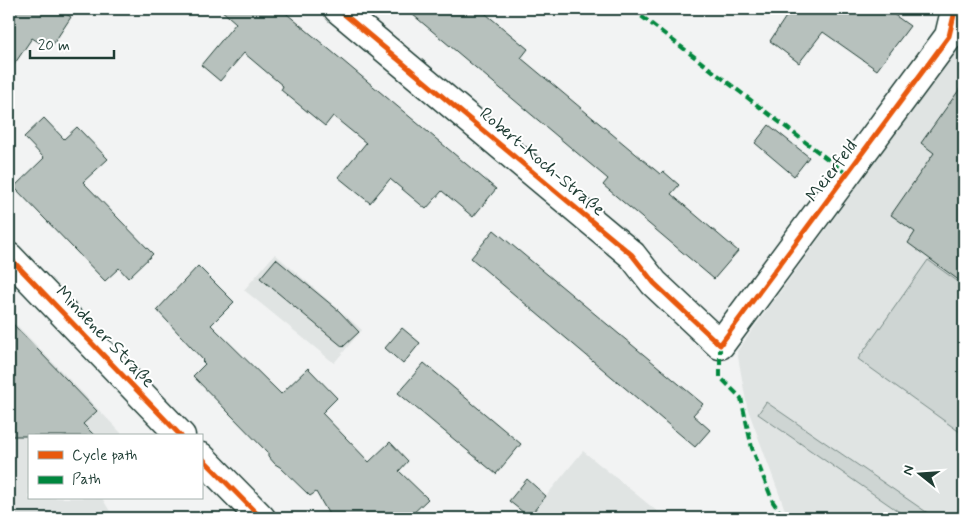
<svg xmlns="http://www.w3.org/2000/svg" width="973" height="527" viewBox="0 0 973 527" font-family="Mynerve,sans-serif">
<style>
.built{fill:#e0e4e3}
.green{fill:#ced5d3;stroke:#768984}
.building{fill:#b7c1bd;stroke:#1f3d34}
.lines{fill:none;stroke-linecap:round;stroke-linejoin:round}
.minor-casing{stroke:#1f3d34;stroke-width:31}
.tertiary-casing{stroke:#1f3d34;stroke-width:31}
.minor{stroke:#fff;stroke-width:28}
.tertiary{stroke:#fff;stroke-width:28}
.quiet{stroke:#00873e;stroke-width:4;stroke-dasharray:8 4;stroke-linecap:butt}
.cycleway-casing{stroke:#fff;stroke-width:8}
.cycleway{stroke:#e8590c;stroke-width:5}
.labels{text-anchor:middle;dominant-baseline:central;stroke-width:4;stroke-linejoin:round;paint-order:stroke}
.street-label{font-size:18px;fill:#1f3d34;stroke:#fff}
</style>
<rect width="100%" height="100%" fill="#f2f3f3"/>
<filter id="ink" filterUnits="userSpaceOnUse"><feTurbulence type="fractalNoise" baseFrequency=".02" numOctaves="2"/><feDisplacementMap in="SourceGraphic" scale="10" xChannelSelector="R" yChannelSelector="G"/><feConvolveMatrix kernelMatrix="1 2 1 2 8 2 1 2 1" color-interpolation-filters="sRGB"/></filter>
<g filter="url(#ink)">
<path class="built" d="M 964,40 L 964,518 L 788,518 L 747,407 L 737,351 Z
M 275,254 L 362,330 L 334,363 L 244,290 Z
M 9,317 L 124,436 L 29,436 L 29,498 L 102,498 L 114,518 L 9,518 Z
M 583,451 L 658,512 L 673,518 L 528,518 Z"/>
<path class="green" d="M 928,260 L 964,286 L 964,435 L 858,359 Z
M 766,402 L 935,518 L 908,518 L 758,414 Z"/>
<path class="building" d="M 9,9 L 58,9 L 71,17 L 50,49 L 32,38 L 9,72 Z
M 220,9 L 281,9 L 496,189 L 473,217 L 442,191 L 426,209 L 390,179 L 370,203 L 338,177 L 366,143 L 333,116 L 325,126 L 281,90 L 283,86 L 244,53 L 220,81 L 201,65 L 236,23 Z
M 406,9 L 480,9 L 528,49 L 521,58 L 660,174 L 663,171 L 679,185 L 671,194 L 738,251 L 714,279 L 603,185 L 608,179 Z
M 791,9 L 886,9 L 910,26 L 877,70 L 823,32 L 799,63 L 770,41 Z
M 964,83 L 964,284 L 908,243 L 915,232 L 891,215 L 934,153 L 921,143 Z
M 44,118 L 64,139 L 77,127 L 108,159 L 83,182 L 153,254 L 128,278 L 119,268 L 105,281 L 14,187 L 44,158 L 24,137 Z
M 769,125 L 809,157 L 794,176 L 755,143 Z
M 494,230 L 703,404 L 693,415 L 710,430 L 695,447 L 471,258 Z
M 276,259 L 339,311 L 359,332 L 343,347 L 260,278 Z
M 198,266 L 234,302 L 211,325 L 281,394 L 308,368 L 337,398 L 322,413 L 369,462 L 390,442 L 408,461 L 399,471 L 428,499 L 408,518 L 331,518 L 316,492 L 310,496 L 280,467 L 275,464 L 268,456 L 268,453 L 193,376 L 205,364 L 202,361 L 203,360 L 157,310 Z
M 9,320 L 97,411 L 83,424 L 95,436 L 9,436 Z
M 402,328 L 420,343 L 403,364 L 385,348 Z
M 424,363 L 521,444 L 496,474 L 398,393 Z
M 527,479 L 546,496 L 529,517 L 509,501 Z"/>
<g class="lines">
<g class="minor-casing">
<path id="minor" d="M 338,9 L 632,255 L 654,283 L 720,345 L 949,36 L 955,11 L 953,9"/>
</g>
<g class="tertiary-casing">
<path id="tertiary" d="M 9,257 L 181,436
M 201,457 L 261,518"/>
</g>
<use href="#minor" class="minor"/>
<use href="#tertiary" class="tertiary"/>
<path class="quiet" d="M 632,9 L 847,174
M 720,345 L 720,377 L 741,398 L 752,448 L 773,502 L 784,518"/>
<g class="cycleway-casing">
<path id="cycleway" d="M 338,9 L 632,255 L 654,283 L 720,345 L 949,36 L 955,11 L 953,9
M 9,257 L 181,436
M 201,457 L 261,518"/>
</g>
<use href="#cycleway" class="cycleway"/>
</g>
</g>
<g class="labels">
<g class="street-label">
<text transform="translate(542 162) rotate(40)">Robert-Koch-Straße</text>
<text transform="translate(832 171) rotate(-53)">Meierfeld</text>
<text transform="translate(105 337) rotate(46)">Mindener Straße</text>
</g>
</g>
<rect width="973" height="527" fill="none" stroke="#fff" stroke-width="30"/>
<rect x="15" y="15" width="943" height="497" fill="none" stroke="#1f3d34" stroke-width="2" filter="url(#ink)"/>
<rect x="28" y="434" width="175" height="65" fill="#ffffff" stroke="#a5b1ae"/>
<rect x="38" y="451" width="25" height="8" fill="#e8590c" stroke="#a5b1ae"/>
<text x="72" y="460" font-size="15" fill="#1f3d34">Cycle path</text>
<rect x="38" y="476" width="25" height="8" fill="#00873e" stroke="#a5b1ae"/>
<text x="72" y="484" font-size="15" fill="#1f3d34">Path</text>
<g transform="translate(920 474) rotate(287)" stroke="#ffffff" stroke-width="4" paint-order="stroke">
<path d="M0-4L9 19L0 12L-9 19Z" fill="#1f3d34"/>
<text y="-8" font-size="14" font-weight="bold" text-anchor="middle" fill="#1f3d34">N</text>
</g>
<path d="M30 50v8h84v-8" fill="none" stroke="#1f3d34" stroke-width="2.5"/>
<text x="38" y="50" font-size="15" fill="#1f3d34" stroke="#ffffff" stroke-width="4" paint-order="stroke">20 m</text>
</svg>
